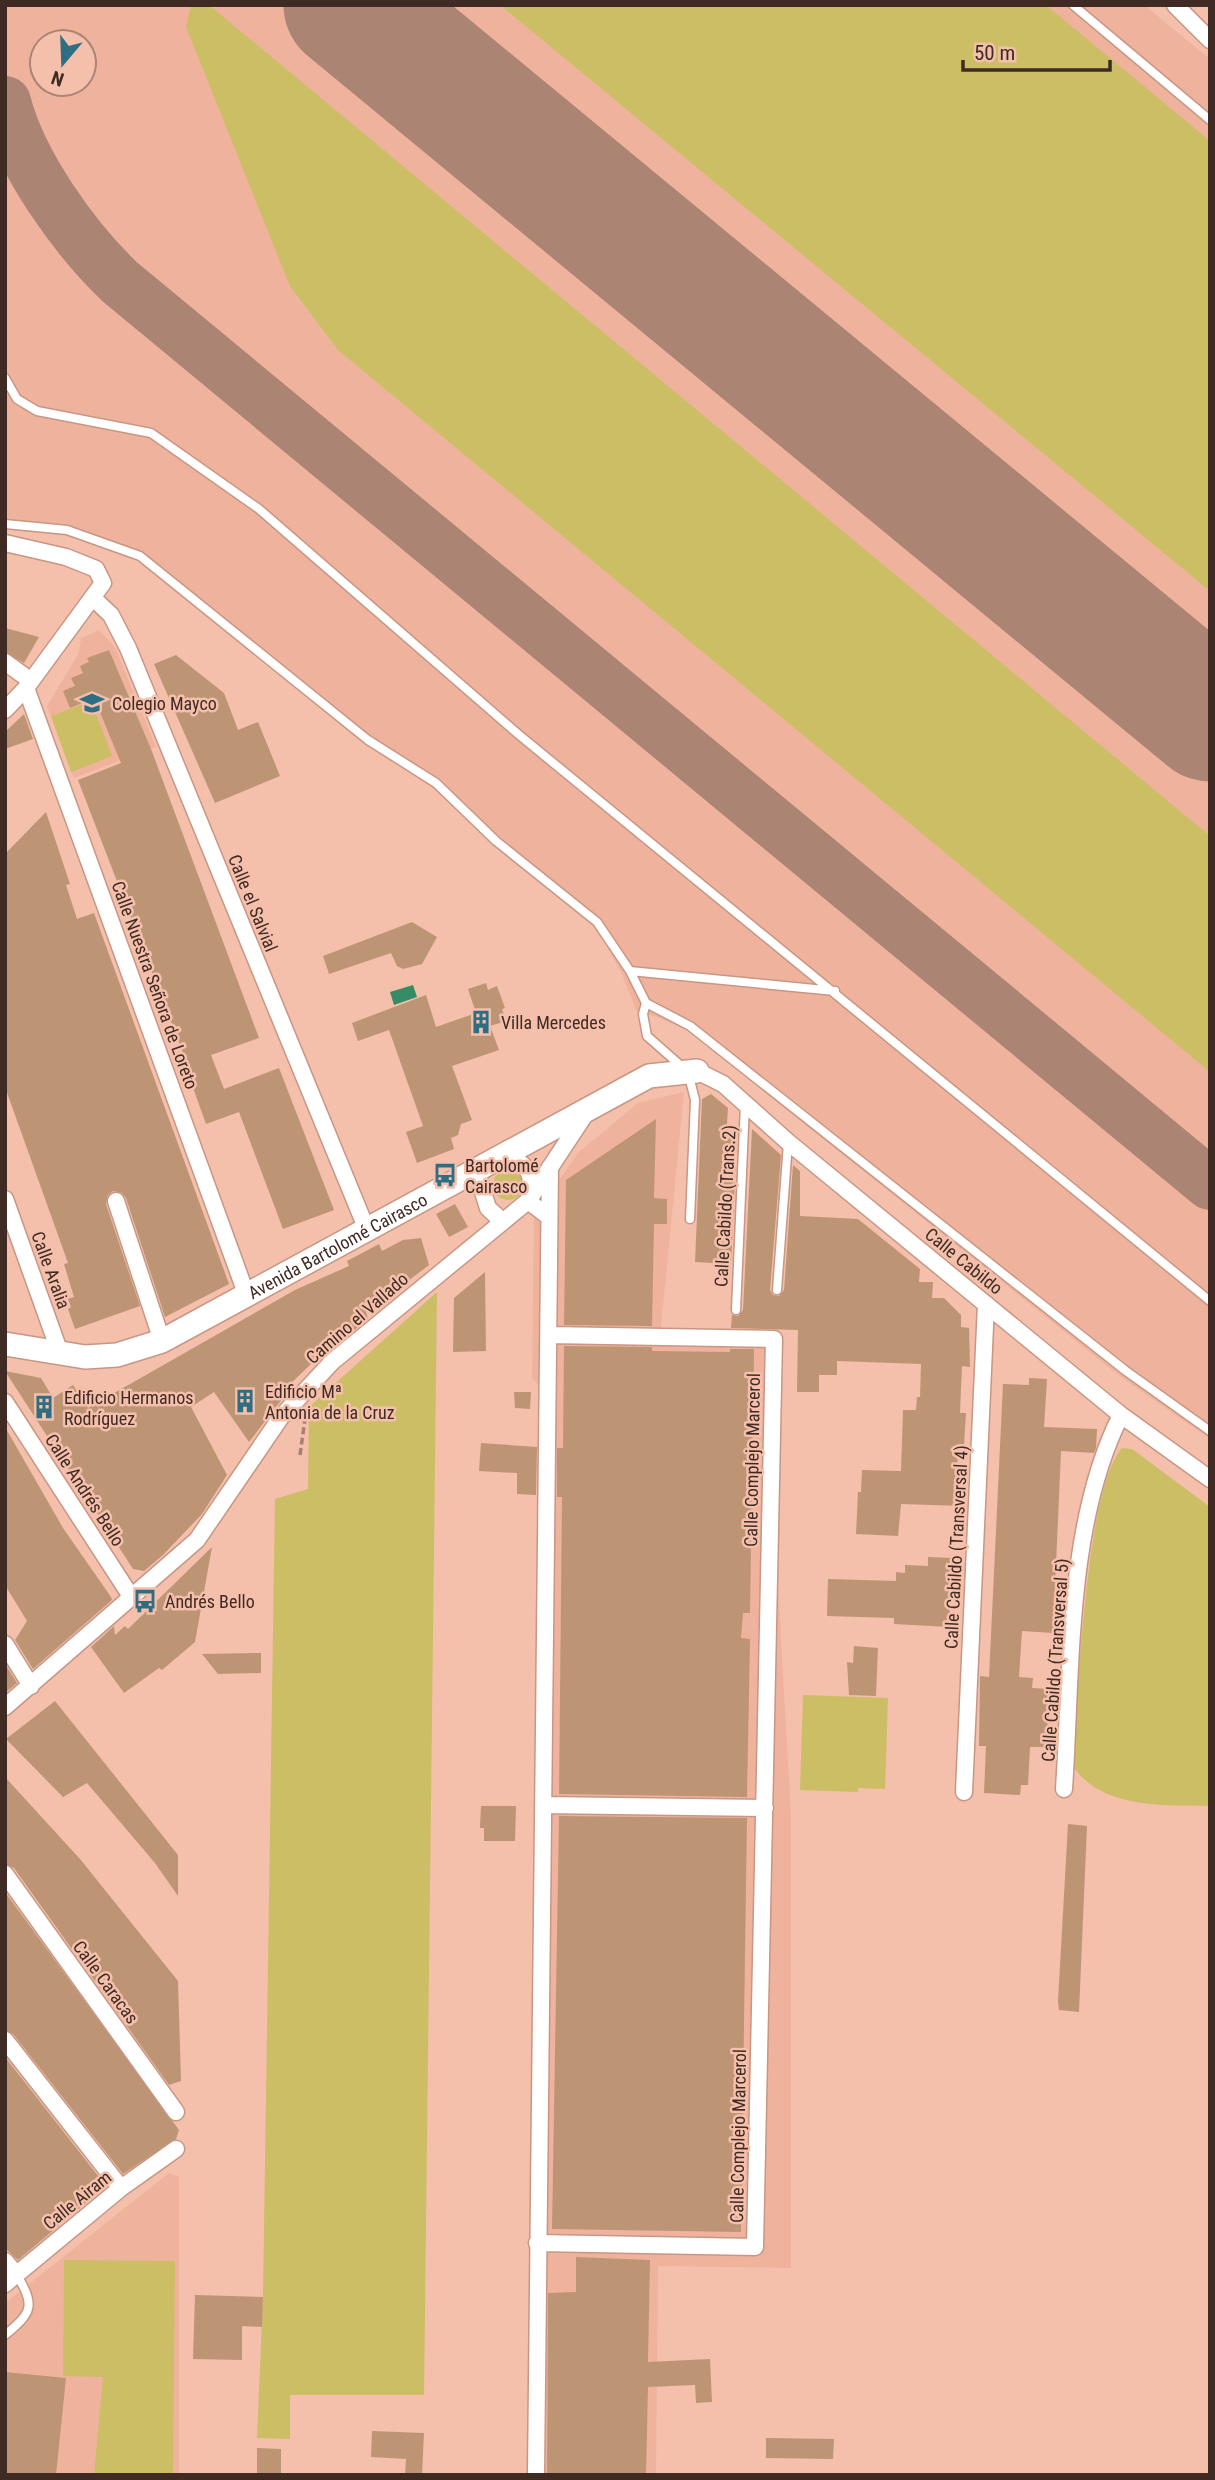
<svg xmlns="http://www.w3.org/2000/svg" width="1215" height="2480" viewBox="0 0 1215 2480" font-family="'Roboto Condensed',sans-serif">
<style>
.built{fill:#efb39d;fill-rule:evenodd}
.green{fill:#cbbe64}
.water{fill:#358d66}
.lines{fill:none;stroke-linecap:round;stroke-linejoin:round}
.taxiway{stroke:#ab8474;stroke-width:52}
.runway{stroke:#ab8474;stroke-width:131}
.building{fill:#bd9574}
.lane-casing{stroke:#c89683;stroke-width:11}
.street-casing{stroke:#c89683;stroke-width:19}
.secondary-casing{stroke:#c89683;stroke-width:26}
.path{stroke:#a88172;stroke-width:3.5;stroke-dasharray:7 3.5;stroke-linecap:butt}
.lane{stroke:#fff;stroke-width:8}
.street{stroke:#fff;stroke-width:16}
.secondary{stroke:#fff;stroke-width:23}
.labels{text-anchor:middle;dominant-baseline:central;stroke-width:5;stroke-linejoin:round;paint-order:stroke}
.poi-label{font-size:18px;fill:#3f2b23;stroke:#f4bfab;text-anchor:start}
.street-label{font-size:18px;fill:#3f2b23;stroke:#f4bfab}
</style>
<rect width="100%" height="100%" fill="#f4bfab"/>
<path class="built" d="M 5,5 L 1150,5 L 1148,8 L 1210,59 L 1210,1439 L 1121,1377 L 687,1030 L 654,1016 L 637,1012 L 622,974 L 595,925 L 507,856 L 434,789 L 367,744 L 138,559 L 59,533 L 5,528 ZM 42,42 L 84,42 L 84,84 L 42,84 Z
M 99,630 L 115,647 L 156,747 L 74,778 L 47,706 L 79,653 L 81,638 Z
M 684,1092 L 660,1336 L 774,1339 L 778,1586 L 791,1814 L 791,2268 L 658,2266 L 656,2475 L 536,2475 L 546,1587 L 557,1405 L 532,1378 L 534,1217 L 578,1153 L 638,1103 Z
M 169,2173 L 179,2177 L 179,2475 L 5,2475 L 5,2303 Z"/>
<path class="green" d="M 191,5 L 209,5 L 1210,836 L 1210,1072 L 338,350 L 290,286 L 186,27 Z
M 500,5 L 1046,5 L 1210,141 L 1210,591 Z
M 91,701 L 112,756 L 71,772 L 51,716 Z
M493 1185a15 15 0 1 1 30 0a15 15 0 1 1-30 0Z
M 437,1292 L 424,2395 L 290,2395 L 290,2439 L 257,2438 L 263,2297 L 275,1499 L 308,1489 L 309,1407 Z
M 1122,1448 L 1132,1449 L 1210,1507 L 1210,1806 C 1164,1805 1101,1809 1073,1766 C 1078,1702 1085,1490 1122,1448 Z
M 803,1695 L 888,1698 L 885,1789 L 858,1788 L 858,1792 L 800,1790 Z
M 64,2260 L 175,2261 L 173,2475 L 94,2475 L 103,2377 L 63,2376 Z"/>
<path class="water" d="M 413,985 L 417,997 L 394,1005 L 390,992 Z"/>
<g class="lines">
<path class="taxiway" d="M 5,102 C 21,164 74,238 120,282 L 1210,1184"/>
<path class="runway" d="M 349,5 L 1210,716"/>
</g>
<path class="building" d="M 5,628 L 39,637 L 24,663 L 5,652 Z
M 109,650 L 151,749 L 259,1038 L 211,1055 L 224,1089 L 279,1068 L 334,1210 L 283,1229 L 239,1112 L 206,1124 L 192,1085 L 195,1084 L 78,780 L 121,763 L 94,698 L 70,708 L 63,691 L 75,686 L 71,678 L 83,673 L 80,666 L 89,662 L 87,658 Z
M 176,655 L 224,693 L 238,730 L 258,722 L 280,776 L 215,803 L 154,664 Z
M 24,714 L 33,739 L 5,749 L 5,732 Z
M 46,812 L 70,884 L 66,885 L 77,919 L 94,913 L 229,1284 L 165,1317 L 126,1198 L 122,1193 L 113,1191 L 108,1195 L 106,1204 L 140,1306 L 75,1329 L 68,1309 L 71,1307 L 68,1299 L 74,1297 L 64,1264 L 68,1263 L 5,1087 L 5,854 Z
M 412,922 L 437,937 L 422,964 L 403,969 L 397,966 L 391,953 L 329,974 L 323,956 Z
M 486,983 L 488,990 L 497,986 L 505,1008 L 502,1009 L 506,1021 L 490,1026 L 499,1050 L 452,1066 L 472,1120 L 461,1124 L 458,1135 L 451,1138 L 454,1149 L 417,1163 L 406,1132 L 423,1126 L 389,1030 L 358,1041 L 352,1023 L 426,995 L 436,1027 L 476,1013 L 468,989 Z
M 711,1094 L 728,1108 L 726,1139 L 737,1135 L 731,1264 L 695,1262 L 702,1099 Z
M 656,1119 L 654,1198 L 667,1199 L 667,1224 L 654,1224 L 652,1326 L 564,1325 L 566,1180 Z
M 752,1129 L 781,1155 L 770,1290 L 773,1295 L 779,1296 L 784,1290 L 793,1165 L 800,1171 L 800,1216 L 858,1219 L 920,1269 L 919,1282 L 933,1282 L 932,1298 L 944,1298 L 961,1315 L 961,1327 L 969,1328 L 970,1367 L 962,1366 L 961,1388 L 960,1413 L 966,1413 L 964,1445 L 958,1444 L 957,1482 L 965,1483 L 963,1506 L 901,1504 L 898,1536 L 856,1534 L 858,1492 L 861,1492 L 862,1470 L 901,1471 L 903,1410 L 916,1410 L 917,1397 L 920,1397 L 921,1364 L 837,1361 L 837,1375 L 819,1375 L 819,1392 L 797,1392 L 798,1330 L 731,1328 L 732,1315 L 738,1316 L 743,1310 Z
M 455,1204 L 468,1227 L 449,1237 L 436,1214 Z
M 421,1238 L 429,1265 L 395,1291 L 395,1297 L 366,1312 L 368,1319 L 339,1342 L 338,1338 L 287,1387 L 289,1390 L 249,1442 L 214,1392 L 191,1407 L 227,1475 L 202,1514 L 163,1555 L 144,1571 L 133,1569 L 5,1371 L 41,1378 L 53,1398 L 73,1385 L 88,1408 L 295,1290 L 349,1266 L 347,1261 L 379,1244 L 382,1251 L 403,1240 Z
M 485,1272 L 486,1351 L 453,1352 L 454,1298 Z
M 564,1346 L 652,1347 L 652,1351 L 730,1352 L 730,1349 L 754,1349 L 750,1613 L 743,1613 L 741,1638 L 750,1639 L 747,1797 L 559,1794 L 562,1497 L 557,1497 L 557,1448 L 563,1448 Z
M 1029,1378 L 1047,1379 L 1044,1427 L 1097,1429 L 1096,1448 L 1094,1453 L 1061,1451 L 1053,1633 L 1022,1631 L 1019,1677 L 1033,1678 L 1032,1688 L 1050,1689 L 1046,1747 L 1030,1747 L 1028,1785 L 1021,1785 L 1020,1795 L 984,1793 L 986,1746 L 979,1746 L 980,1676 L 989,1677 L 1003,1384 L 1029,1385 Z
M 514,1392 L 531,1392 L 530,1409 L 515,1408 Z
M 5,1427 L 63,1528 L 111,1597 L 112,1600 L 33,1669 L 15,1640 L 27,1621 L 5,1585 Z
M 481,1443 L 537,1447 L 536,1495 L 517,1494 L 517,1473 L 479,1471 Z
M 212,1547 L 195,1642 L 162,1670 L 159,1668 L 124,1693 L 91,1647 L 114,1626 L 115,1635 L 125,1626 L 128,1629 Z
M 928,1557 L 952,1558 L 949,1627 L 894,1624 L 894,1618 L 827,1616 L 828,1579 L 896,1581 L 896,1572 L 905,1573 L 905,1565 L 928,1566 Z
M 854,1646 L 878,1648 L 876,1696 L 849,1695 L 847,1662 L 853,1663 Z
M 261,1653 L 261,1673 L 218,1674 L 202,1654 Z
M 5,1664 L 17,1683 L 5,1693 Z
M 55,1701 L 178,1855 L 178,1896 L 155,1863 L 87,1783 L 63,1797 L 6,1739 Z
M 5,1777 L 80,1859 L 178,1981 L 181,2081 L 169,2085 L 14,1868 L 5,1864 Z
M 481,1806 L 516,1806 L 515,1841 L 484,1841 L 484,1828 L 480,1828 Z
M 559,1816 L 747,1818 L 741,2232 L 552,2229 Z
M 1068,1824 L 1087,1826 L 1079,2012 L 1059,2010 L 1058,2001 Z
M 5,1892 L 179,2130 L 176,2139 L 123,2174 L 13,2034 L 5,2030 Z
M 5,2057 L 106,2186 L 18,2260 L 5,2248 Z
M 576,2257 L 650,2260 L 648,2362 L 710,2359 L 712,2402 L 696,2403 L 695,2385 L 648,2387 L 646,2475 L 547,2475 L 548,2293 L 576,2292 Z
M 195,2295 L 263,2297 L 262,2327 L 242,2326 L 242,2360 L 193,2359 Z
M 5,2372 L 66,2378 L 56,2475 L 5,2475 Z
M 372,2431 L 424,2433 L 422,2475 L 405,2475 L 406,2459 L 371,2457 Z
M 766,2438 L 834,2439 L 833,2459 L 766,2458 Z
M 257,2448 L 281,2449 L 281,2475 L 257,2475 Z"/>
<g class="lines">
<g class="lane-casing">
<path id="lane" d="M 1073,5 L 1210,120
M 5,378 L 17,399 L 37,411 L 151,433 L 259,509 L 518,734 L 1210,1301
M 5,524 L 67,530 L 140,556 L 368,740 L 436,783 L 496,841 L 597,922 L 630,971 L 835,991
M 630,971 L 646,1003 L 690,1026 L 1126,1371 L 1210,1431
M 646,1003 L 643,1014 L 647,1036 L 688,1072 L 695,1100 L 690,1219
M 777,1290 L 788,1143
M 736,1310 L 745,1104
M 5,2335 C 33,2312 35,2306 17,2275"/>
</g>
<g class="street-casing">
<path id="street" d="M 1175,5 L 1210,40
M 5,543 L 66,557 L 96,569 L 103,583 L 26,688 L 5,710
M 93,598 L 111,615 L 128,648 L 367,1230
M 5,662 L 31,681
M 26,688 L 247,1296
M 697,1071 L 723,1084 L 788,1142 L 1121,1415 L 1210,1479
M 506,1154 C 530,1167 535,1174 528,1201 L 549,1217
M 476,1170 L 488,1208 L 501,1220
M 5,1199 L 60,1353
M 116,1201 L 162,1341
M 5,1402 L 132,1598
M 5,1644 L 31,1686
M 5,1707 L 197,1540 L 281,1417 L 332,1362 L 528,1201 L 586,1113
M 1064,1789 C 1072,1670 1066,1524 1121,1415
M 964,1792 L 986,1304
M 543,1805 L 765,1808
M 5,1874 L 176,2112
M 5,2040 L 121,2188
M 537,2243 L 755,2247 L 774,1339 L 549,1335
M 5,2261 L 17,2275
M 5,2284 L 121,2188 L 176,2149
M 536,2475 L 550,1167"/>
</g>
<g class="secondary-casing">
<g id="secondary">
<path id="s1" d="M 5,1344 L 85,1357 L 117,1355 L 162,1341 L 649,1076 L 697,1071"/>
</g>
</g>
<path class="path" d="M 300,1455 L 305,1419"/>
<use href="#lane" class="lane"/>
<use href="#street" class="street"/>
<use href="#secondary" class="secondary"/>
</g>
<defs>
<g id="school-bare" transform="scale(1.89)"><path d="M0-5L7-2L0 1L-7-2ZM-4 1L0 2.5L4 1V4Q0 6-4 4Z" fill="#2e6e82" stroke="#f4bfab" stroke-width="2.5" paint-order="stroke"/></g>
<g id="building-bare" transform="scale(1.89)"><path d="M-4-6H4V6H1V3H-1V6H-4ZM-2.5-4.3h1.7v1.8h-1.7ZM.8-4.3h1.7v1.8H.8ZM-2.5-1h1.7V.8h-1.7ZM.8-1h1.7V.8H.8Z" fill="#2e6e82" stroke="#f4bfab" stroke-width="2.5" paint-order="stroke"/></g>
<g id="bus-bare" transform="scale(1.89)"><path d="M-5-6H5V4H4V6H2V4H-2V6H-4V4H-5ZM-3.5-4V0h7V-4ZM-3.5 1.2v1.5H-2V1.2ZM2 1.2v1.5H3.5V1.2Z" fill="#2e6e82" stroke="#f4bfab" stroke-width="2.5" paint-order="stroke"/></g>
</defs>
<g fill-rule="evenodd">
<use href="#school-bare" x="92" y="703"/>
<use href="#building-bare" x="481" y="1022"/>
<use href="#bus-bare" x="445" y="1175"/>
<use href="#building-bare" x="245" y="1401"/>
<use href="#building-bare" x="44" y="1407"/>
<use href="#bus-bare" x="145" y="1601"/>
</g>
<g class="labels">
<g class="poi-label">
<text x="112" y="703">Colegio Mayco</text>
<text x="501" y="1022">Villa Mercedes</text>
<text x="465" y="1165">Bartolomé<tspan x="465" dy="21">Cairasco</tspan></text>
<text x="265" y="1391">Edificio Mª<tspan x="265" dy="21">Antonia de la Cruz</tspan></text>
<text x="64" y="1397">Edificio Hermanos<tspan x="64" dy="21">Rodríguez</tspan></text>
<text x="165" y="1601">Andrés Bello</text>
</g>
<g class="street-label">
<text transform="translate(253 903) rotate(68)">Calle el Salvial</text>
<text transform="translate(155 985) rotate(70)">Calle Nuestra Señora de Loreto</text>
<text transform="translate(725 1206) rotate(-87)">Calle Cabildo (Trans.2)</text>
<text stroke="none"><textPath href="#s1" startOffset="360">Avenida Bartolomé Cairasco</textPath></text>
<text transform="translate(964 1261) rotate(39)">Calle Cabildo</text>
<text transform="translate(51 1270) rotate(70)">Calle Aralia</text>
<text transform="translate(357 1318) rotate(-41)">Camino el Vallado</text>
<text transform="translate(752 1460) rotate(-89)">Calle Complejo Marcerol</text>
<text transform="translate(85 1490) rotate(57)">Calle Andrés Bello</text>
<text transform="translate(956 1547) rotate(-87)">Calle Cabildo (Transversal 4)</text>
<text transform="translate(1055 1660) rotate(-86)">Calle Cabildo (Transversal 5)</text>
<text transform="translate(106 1982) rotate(54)">Calle Caracas</text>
<text transform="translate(738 2136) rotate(-89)">Calle Complejo Marcerol</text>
<text transform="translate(77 2200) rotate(-39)">Calle Airam</text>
</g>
</g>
<rect width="1215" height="2480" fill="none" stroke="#3f2b23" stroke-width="14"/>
<g transform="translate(63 63) rotate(199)"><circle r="33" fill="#f4bfab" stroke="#ac8475" stroke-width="2"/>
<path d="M0-5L12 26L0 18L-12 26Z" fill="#2e6e82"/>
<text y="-10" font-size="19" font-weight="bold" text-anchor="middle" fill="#3f2b23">N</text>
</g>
<path d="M963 60v10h147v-10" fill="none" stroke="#3f2b23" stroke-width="3.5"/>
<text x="974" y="60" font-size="21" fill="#3f2b23" stroke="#f4bfab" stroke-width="5" paint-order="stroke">50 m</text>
</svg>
